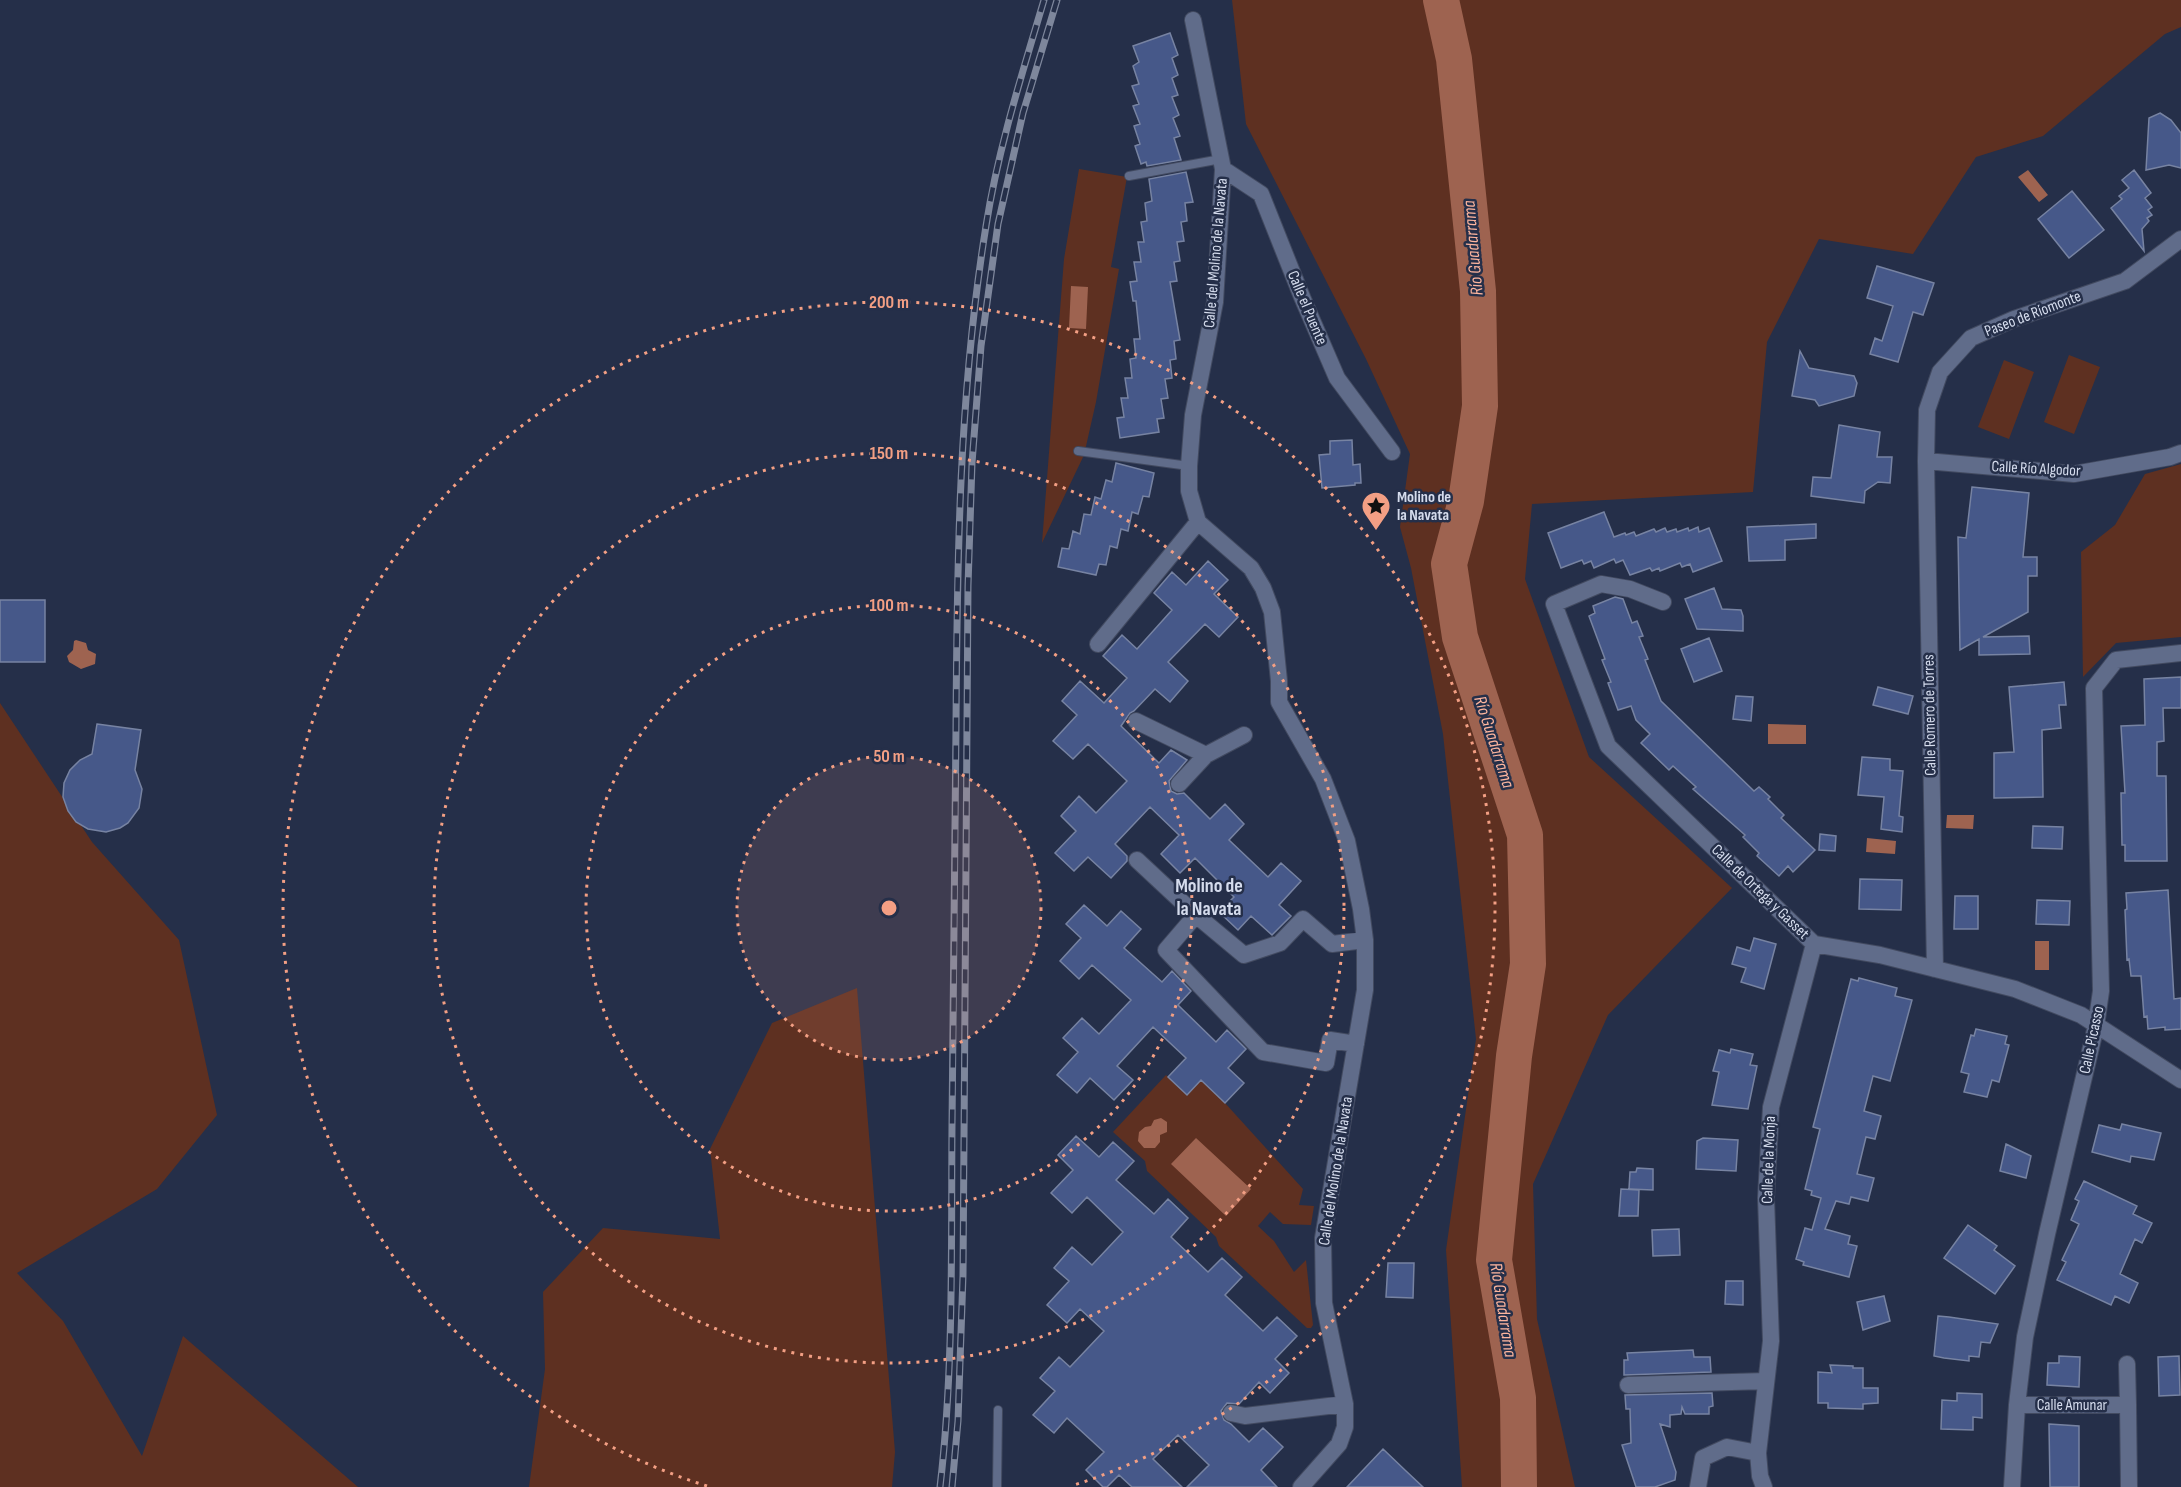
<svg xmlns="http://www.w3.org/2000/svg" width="2181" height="1487" viewBox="0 0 2181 1487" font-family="'Sofia Sans Condensed',sans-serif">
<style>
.green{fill:#5e3021}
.water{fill:#9e6350}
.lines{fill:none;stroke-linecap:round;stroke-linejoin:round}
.river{stroke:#9e6350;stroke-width:36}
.building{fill:#465889;stroke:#7783a2;stroke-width:1.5}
.lane-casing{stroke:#424a60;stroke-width:10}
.street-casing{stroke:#424a60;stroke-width:18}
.lane{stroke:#606c8a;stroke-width:8}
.street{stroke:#606c8a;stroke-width:16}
.rail-casing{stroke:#7e879c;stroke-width:7}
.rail{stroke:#252f49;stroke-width:4.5;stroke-dasharray:14;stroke-linecap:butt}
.ring{fill:none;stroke:#f39f84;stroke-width:3;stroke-dasharray:3 6}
.labels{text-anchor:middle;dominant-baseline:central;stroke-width:5;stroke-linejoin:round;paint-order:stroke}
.street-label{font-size:16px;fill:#d5dced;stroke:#252f49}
.poi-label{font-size:16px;font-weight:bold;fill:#d5dced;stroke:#252f49;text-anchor:start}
.water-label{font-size:18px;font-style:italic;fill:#fdb59e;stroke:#252f49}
.quarter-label{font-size:20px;font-weight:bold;fill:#d5dced;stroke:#252f49}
.centre{fill:#f39f84;stroke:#252f49;stroke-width:3}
.ring-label{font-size:18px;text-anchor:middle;font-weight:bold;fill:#f39f84;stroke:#252f49;stroke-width:5;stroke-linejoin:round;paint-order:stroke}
</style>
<rect width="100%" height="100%" fill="#252f49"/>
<path class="green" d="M 1232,0 L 2181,0 L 2181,27 L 2165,34 L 2043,136 L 1976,157 L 1913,254 L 1819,239 L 1767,342 L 1753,492 L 1532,504 L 1525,579 L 1589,757 L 1732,888 L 1608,1015 L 1533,1184 L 1537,1319 L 1575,1487 L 1462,1487 L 1446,1250 L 1476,1039 L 1443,734 L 1411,568 L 1400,527 L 1410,454 L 1366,359 L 1246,124 Z
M 1079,169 L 1127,177 L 1111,267 L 1119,269 L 1096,402 L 1084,455 L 1042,543 L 1064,259 Z
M 2069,355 L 2100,367 L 2074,434 L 2044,422 Z
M 2004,360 L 2034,372 L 2009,439 L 1978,427 Z
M 2181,464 L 2181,637 L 2116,643 L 2083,677 L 2081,552 L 2115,525 L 2145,474 Z
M 0,703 L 92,842 L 179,940 L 217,1115 L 157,1189 L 17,1273 L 63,1321 L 142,1456 L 183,1336 L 358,1487 L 0,1487 Z
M 857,988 L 895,1452 L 892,1487 L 529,1487 L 545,1369 L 543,1292 L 603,1228 L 720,1239 L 710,1149 L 772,1023 Z
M 1166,1075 L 1187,1095 L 1201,1080 L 1225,1103 L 1303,1189 L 1299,1205 L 1314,1206 L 1311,1225 L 1283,1224 L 1270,1212 L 1258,1226 L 1274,1241 L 1294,1272 L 1306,1260 L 1313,1325 L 1311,1328 L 1307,1328 L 1219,1246 L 1216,1237 L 1147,1171 L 1145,1161 L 1113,1132 Z"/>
<path class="water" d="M 2028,170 L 2048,195 L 2039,202 L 2018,177 Z
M 1071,286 L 1088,287 L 1086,329 L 1069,328 Z
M 76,640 L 86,643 L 88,650 L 96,654 L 95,664 L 81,669 L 69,662 L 67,656 L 73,650 L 74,641 Z
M 1768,724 L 1806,725 L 1806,744 L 1768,744 Z
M 1947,815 L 1974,815 L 1973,829 L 1946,828 Z
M 1867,838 L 1896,841 L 1895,854 L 1866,852 Z
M 2035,941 L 2049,941 L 2049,970 L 2035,970 Z
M 1161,1118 L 1167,1122 L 1167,1132 L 1160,1135 L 1160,1142 L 1155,1148 L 1144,1148 L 1138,1141 L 1139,1132 L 1145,1127 L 1151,1126 L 1154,1120 Z
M 1196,1138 L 1251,1189 L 1226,1216 L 1171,1164 Z"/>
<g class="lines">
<path class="river" d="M 1441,0 L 1454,59 L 1478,291 L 1480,406 L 1466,501 L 1449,564 L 1460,637 L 1525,835 L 1528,964 L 1514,1056 L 1494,1260 L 1518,1398 L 1519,1487"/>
</g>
<path class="building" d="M 1170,33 L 1178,55 L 1172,58 L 1178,75 L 1172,78 L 1178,95 L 1172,97 L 1179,115 L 1173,118 L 1180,136 L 1174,138 L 1181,160 L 1147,166 L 1146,162 L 1141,164 L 1135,146 L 1140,144 L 1134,126 L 1140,124 L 1133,106 L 1139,104 L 1132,86 L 1139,84 L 1133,66 L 1139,62 L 1133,46 Z
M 2160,113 L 2171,120 L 2181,133 L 2181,168 L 2169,165 L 2146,170 L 2149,118 Z
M 2134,170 L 2151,193 L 2145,198 L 2152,207 L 2148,210 L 2152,215 L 2147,218 L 2149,221 L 2142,229 L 2144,251 L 2111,208 L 2122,199 L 2119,196 L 2129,188 L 2122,180 Z
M 1186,172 L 1193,202 L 1185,203 L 1187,221 L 1181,222 L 1184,241 L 1177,242 L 1180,261 L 1174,262 L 1177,281 L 1170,282 L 1180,340 L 1174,341 L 1176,359 L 1170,360 L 1172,378 L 1165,379 L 1168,398 L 1161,399 L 1164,418 L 1157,419 L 1159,432 L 1120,438 L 1117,418 L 1124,417 L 1121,398 L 1128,398 L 1125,378 L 1132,378 L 1130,359 L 1136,358 L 1134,339 L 1140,339 L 1136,301 L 1133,301 L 1130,282 L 1137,281 L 1134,262 L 1141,262 L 1138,242 L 1144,242 L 1141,222 L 1147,221 L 1145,203 L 1152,201 L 1149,179 Z
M 2072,191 L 2104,230 L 2069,258 L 2038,219 Z
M 1877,266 L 1934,283 L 1923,315 L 1913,312 L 1898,362 L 1870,354 L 1875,338 L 1882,341 L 1893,306 L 1867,298 Z
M 1800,351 L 1809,368 L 1854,376 L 1857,383 L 1854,396 L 1819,406 L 1815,400 L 1792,396 Z
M 1839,425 L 1880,432 L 1877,457 L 1892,457 L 1890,483 L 1878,482 L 1865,491 L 1864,503 L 1811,496 L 1813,477 L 1831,478 Z
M 1352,440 L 1353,465 L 1360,464 L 1361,483 L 1355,483 L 1355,485 L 1322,488 L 1319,455 L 1330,454 L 1330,441 Z
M 1116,463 L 1154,473 L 1149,497 L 1143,496 L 1138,514 L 1132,512 L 1128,531 L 1121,529 L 1117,548 L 1110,546 L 1106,565 L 1099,564 L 1096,575 L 1058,567 L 1062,548 L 1069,549 L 1073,531 L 1080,534 L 1084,514 L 1091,515 L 1095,497 L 1101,499 L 1106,480 L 1112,482 Z
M 1972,487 L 2029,493 L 2023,557 L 2037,557 L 2037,576 L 2028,576 L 2028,612 L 1983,637 L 2029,636 L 2030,654 L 1979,655 L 1979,639 L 1960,650 L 1958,537 L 1966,538 Z
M 1604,512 L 1614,537 L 1625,533 L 1626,535 L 1634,532 L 1636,536 L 1654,529 L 1656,532 L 1665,528 L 1667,532 L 1676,529 L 1677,532 L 1688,528 L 1689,531 L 1698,527 L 1699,532 L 1709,528 L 1722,561 L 1693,572 L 1690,564 L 1682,567 L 1680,563 L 1660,571 L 1659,568 L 1652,571 L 1650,568 L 1630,575 L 1623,560 L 1616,563 L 1614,559 L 1594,568 L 1591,561 L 1584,564 L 1582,560 L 1561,568 L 1548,533 Z
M 1816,524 L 1816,538 L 1785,540 L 1785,560 L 1749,561 L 1747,527 Z
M 1208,561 L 1228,580 L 1214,594 L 1238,617 L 1219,637 L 1205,624 L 1168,662 L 1188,681 L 1170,702 L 1155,689 L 1134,711 L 1130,713 L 1121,726 L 1159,763 L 1171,750 L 1187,760 L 1169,781 L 1171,791 L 1177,794 L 1184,793 L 1210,819 L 1225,804 L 1244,824 L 1229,840 L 1268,877 L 1281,863 L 1301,881 L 1279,905 L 1291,916 L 1272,935 L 1251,916 L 1238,930 L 1219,912 L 1234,897 L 1195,858 L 1180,873 L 1161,854 L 1179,835 L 1150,807 L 1115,844 L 1127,856 L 1127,861 L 1111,878 L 1088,857 L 1074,871 L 1055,853 L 1076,831 L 1061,816 L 1079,796 L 1096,813 L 1127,781 L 1088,744 L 1073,759 L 1053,741 L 1077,715 L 1062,701 L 1080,681 L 1104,703 L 1127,678 L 1103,656 L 1122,635 L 1137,649 L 1172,610 L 1154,593 L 1172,572 L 1186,585 Z
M 1714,588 L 1722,609 L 1741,610 L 1743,616 L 1743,631 L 1697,629 L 1685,599 Z
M 1615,597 L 1623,599 L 1632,623 L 1637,621 L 1643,636 L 1639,637 L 1648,659 L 1645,660 L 1661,701 L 1754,791 L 1759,787 L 1770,797 L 1768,799 L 1784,815 L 1781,818 L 1815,850 L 1793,872 L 1788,866 L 1779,876 L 1757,856 L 1759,853 L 1743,837 L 1745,835 L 1693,789 L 1696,787 L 1673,766 L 1669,770 L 1641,743 L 1650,734 L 1636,720 L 1631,706 L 1618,710 L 1608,683 L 1611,682 L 1602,660 L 1605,659 L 1589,616 L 1595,613 L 1593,606 Z
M 0,600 L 45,600 L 45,662 L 0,662 Z
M 1709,638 L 1722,671 L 1694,682 L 1681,649 Z
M 2181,677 L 2181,708 L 2163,708 L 2164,741 L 2157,742 L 2157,776 L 2166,776 L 2167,861 L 2125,861 L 2125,845 L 2122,845 L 2121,793 L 2125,793 L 2121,726 L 2145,725 L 2144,679 Z
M 2064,682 L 2066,705 L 2059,705 L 2061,728 L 2042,730 L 2043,797 L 1994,798 L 1994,753 L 2014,752 L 2009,687 Z
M 1878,687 L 1913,696 L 1908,714 L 1873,705 Z
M 1736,696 L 1753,697 L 1751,721 L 1733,719 Z
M 97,724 L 141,730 L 135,770 L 142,789 L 139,808 L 128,823 L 120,828 L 106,832 L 88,829 L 76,822 L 68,811 L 63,797 L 64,783 L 70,770 L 80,760 L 92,754 Z
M 1862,757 L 1890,759 L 1890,770 L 1903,771 L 1899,816 L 1903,817 L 1902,832 L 1881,829 L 1884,797 L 1858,795 Z
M 2033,826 L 2063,827 L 2062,849 L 2032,848 Z
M 1820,834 L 1836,836 L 1835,851 L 1819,850 Z
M 1860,879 L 1902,880 L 1901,910 L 1859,909 Z
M 2168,890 L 2174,999 L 2181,998 L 2181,1029 L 2165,1030 L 2165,1027 L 2148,1029 L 2147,1016 L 2144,1017 L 2141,976 L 2131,976 L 2129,959 L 2127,960 L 2125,910 L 2127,909 L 2126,893 Z
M 1955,896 L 1978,896 L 1978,929 L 1954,929 Z
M 2037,900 L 2070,901 L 2069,925 L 2036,924 Z
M 1084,905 L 1107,926 L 1121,911 L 1141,929 L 1124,948 L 1162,982 L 1172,971 L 1191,991 L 1178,1005 L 1216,1042 L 1227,1030 L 1246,1049 L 1228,1068 L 1244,1083 L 1225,1103 L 1201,1080 L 1187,1095 L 1168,1077 L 1186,1058 L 1153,1027 L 1117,1066 L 1133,1080 L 1114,1100 L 1090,1078 L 1077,1093 L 1057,1075 L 1078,1052 L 1063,1038 L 1082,1018 L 1099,1034 L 1131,1000 L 1092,965 L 1079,979 L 1060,961 L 1081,938 L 1066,924 Z
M 1754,938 L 1776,944 L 1764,989 L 1741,982 L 1746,968 L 1732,964 L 1737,947 L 1750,951 Z
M 1859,978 L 1897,988 L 1895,996 L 1912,1000 L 1890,1081 L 1873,1076 L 1864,1111 L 1881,1116 L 1875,1139 L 1866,1137 L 1857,1174 L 1874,1178 L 1868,1201 L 1851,1197 L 1849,1204 L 1836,1201 L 1825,1229 L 1850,1236 L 1848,1244 L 1857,1246 L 1849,1277 L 1803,1265 L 1804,1262 L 1796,1259 L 1805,1228 L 1812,1230 L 1821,1198 L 1811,1195 L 1812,1191 L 1805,1189 L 1820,1129 L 1813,1127 L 1851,979 L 1858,981 Z
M 1976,1029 L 2007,1036 L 2005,1044 L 2009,1045 L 1999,1082 L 1992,1080 L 1987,1097 L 1964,1092 L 1969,1074 L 1961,1072 L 1971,1035 L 1974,1036 Z
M 1731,1049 L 1753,1054 L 1750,1065 L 1757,1066 L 1748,1109 L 1712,1105 L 1719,1072 L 1713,1071 L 1719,1050 L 1730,1053 Z
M 2122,1124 L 2161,1133 L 2154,1160 L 2131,1156 L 2130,1162 L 2092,1152 L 2099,1125 L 2120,1130 Z
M 1076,1136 L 1099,1157 L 1113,1142 L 1134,1161 L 1116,1180 L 1154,1214 L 1168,1199 L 1188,1218 L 1171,1237 L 1208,1272 L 1222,1258 L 1242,1277 L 1225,1295 L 1263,1331 L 1277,1317 L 1297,1336 L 1275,1359 L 1289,1373 L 1270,1393 L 1259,1382 L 1239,1404 L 1227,1403 L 1221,1411 L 1224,1420 L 1231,1424 L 1249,1442 L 1263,1428 L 1283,1447 L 1261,1470 L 1277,1487 L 1187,1487 L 1209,1465 L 1178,1435 L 1153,1459 L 1182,1487 L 1132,1487 L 1119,1475 L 1107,1487 L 1103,1487 L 1086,1470 L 1104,1452 L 1067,1418 L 1054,1433 L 1033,1415 L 1055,1391 L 1040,1378 L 1059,1357 L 1070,1367 L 1104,1331 L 1080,1309 L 1067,1323 L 1047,1305 L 1069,1281 L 1054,1268 L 1072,1247 L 1092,1265 L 1123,1232 L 1087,1197 L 1072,1213 L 1051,1193 L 1073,1170 L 1058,1155 Z
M 1703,1138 L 1738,1140 L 1736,1171 L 1696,1169 L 1697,1141 Z
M 2006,1144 L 2031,1156 L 2026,1178 L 2000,1171 Z
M 1637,1168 L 1653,1169 L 1653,1190 L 1629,1189 L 1630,1172 L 1636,1172 Z
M 2084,1181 L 2137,1206 L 2133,1214 L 2152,1223 L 2142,1243 L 2135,1239 L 2120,1274 L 2138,1283 L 2129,1303 L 2115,1296 L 2111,1305 L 2057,1280 L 2066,1262 L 2062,1260 L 2079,1224 L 2071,1220 L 2079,1201 L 2075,1199 Z
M 1621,1189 L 1639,1190 L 1638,1216 L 1619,1216 Z
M 1968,1225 L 1997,1246 L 1994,1250 L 2015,1266 L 1995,1294 L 1944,1258 Z
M 1679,1229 L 1680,1255 L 1653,1256 L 1652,1230 Z
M 1388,1263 L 1414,1263 L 1413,1298 L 1386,1297 Z
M 1726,1281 L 1743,1281 L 1743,1305 L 1725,1304 Z
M 1884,1296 L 1890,1321 L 1863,1330 L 1857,1302 Z
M 1938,1316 L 1949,1317 L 1998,1324 L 1990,1343 L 1981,1342 L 1979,1357 L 1969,1356 L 1969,1361 L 1944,1358 L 1934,1356 Z
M 1693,1350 L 1694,1357 L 1710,1357 L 1711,1372 L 1624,1375 L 1624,1360 L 1628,1360 L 1627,1353 Z
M 2059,1356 L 2080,1357 L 2079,1387 L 2047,1385 L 2048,1363 L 2059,1363 Z
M 2179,1356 L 2180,1395 L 2159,1396 L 2158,1357 Z
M 1830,1365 L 1853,1366 L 1853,1368 L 1863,1368 L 1863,1388 L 1878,1388 L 1878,1403 L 1863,1404 L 1863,1409 L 1828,1408 L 1828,1403 L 1818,1403 L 1818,1372 L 1832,1373 Z
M 1712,1393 L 1713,1406 L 1709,1407 L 1709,1414 L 1685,1414 L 1682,1407 L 1681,1414 L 1670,1415 L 1670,1427 L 1660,1424 L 1676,1472 L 1675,1480 L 1655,1487 L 1636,1487 L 1622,1445 L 1631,1443 L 1630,1409 L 1626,1409 L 1625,1395 Z
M 1957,1393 L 1982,1394 L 1982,1418 L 1973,1417 L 1973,1430 L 1941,1429 L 1942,1400 L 1957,1401 Z
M 2049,1424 L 2079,1426 L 2079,1487 L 2050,1487 Z
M 1383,1449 L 1406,1471 L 1423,1487 L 1347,1487 Z"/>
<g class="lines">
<g class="lane-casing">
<path id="lane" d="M 1129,176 L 1221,159
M 1078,451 L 1189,466
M 997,1487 L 998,1410"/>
</g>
<g class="street-casing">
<path id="street" d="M 1193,20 L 1223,169 L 1215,302 L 1193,415 L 1189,466 L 1189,491 L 1198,522 L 1251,568 L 1263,588 L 1272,612 L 1279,681 L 1279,702 L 1323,779 L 1347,841 L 1361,909 L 1365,940 L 1365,990 L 1323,1238 L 1324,1303 L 1345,1404 L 1345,1427 L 1339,1444 L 1301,1487
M 1223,169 L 1261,194 L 1302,297 L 1337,378 L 1392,452
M 1926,461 L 2074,474 L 2170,457 L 2181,453
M 1663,602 L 1630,589 L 1601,584 L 1554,604 L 1608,746 L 1814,944 L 1880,955 L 2015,989 L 2081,1015 L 2181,1080
M 1098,644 L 1198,522
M 1136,721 L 1206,755
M 1179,784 L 1206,755 L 1244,735
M 1137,860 L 1196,915 L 1244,955 L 1280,943 L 1303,919 L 1332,944 L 1365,940
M 1196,915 L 1166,950 L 1263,1052 L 1326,1063 L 1330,1040 L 1356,1044
M 1935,969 L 1926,461 L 1927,410 L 1940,372 L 1971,338 L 2014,319 L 2125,281 L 2181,239
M 2127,1364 L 2128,1405
M 1628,1385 L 1766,1381
M 2017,1405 L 2128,1405 L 2129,1487
M 1231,1413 L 1245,1416 L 1345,1404
M 1698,1487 L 1703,1458 L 1727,1447 L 1758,1453
M 1764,1487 L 1760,1476 L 1758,1453 L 1771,1341 L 1766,1198 L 1771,1107 L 1814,944
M 2012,1487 L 2017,1405 L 2025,1337 L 2047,1234 L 2096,1026 L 2101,991 L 2094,688 L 2116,660 L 2181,653"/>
</g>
<use href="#lane" class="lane"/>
<use href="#street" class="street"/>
<g class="rail-casing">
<path id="rail" d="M 940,1487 C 954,1368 951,1246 952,1126 C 954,994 955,861 956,728 C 957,559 959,392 986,226 C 998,149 1022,74 1044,0
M 952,1487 L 958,1421 L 963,1275 L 968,586 L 972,463 L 981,346 L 998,224 L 1023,113 L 1057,0"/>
</g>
<use href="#rail" class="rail"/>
</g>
<circle cx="889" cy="908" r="152" fill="#f39f84" fill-opacity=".12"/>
<g class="ring">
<circle cx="889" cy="908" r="152"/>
<circle cx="889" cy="908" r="303"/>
<circle cx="889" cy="908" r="455"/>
<path d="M707 1486A606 606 0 1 1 1071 1486"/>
</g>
<defs>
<g id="sight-pin" transform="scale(1.5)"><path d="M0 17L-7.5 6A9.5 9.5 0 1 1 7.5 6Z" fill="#f39f84" stroke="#252f49"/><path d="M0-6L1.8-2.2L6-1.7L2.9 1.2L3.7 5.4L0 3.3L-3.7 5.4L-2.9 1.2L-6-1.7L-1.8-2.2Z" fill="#111"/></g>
</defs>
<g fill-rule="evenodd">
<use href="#sight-pin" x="1376" y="506"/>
</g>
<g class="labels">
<g class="street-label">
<text transform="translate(1216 253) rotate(-85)">Calle del Molino de la Navata</text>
<text transform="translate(1307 308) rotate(67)">Calle el Puente</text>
<text transform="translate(2033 314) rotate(-21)">Paseo de Ríomonte</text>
<text transform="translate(2036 469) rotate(3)">Calle Río Algodor</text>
<text transform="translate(1930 715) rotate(-91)">Calle Romero de Torres</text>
<text transform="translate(1760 892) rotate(44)">Calle de Ortega y Gasset</text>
<text transform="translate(2092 1040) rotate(-78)">Calle Picasso</text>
<text transform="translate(1769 1160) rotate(-88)">Calle de la Monja</text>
<text transform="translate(1336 1171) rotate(-81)">Calle del Molino de la Navata</text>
<text x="2072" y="1405">Calle Amunar</text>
</g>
<g class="poi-label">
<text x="1397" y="497">Molino de<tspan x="1397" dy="18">la Navata</tspan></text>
</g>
<g class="water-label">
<text transform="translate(1473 248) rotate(-95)">Río Guadarrama</text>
<text transform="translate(1494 742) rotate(72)">Río Guadarrama</text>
<text transform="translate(1503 1310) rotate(81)">Río Guadarrama</text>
</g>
<g class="quarter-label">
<text x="1209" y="886">Molino de<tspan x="1209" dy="23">la Navata</tspan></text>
</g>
</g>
<circle cx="889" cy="908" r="9" class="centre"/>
<g class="ring-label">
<text x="889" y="308">200 m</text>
<text x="889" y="459">150 m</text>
<text x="889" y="611">100 m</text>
<text x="889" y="762">50 m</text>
</g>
</svg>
